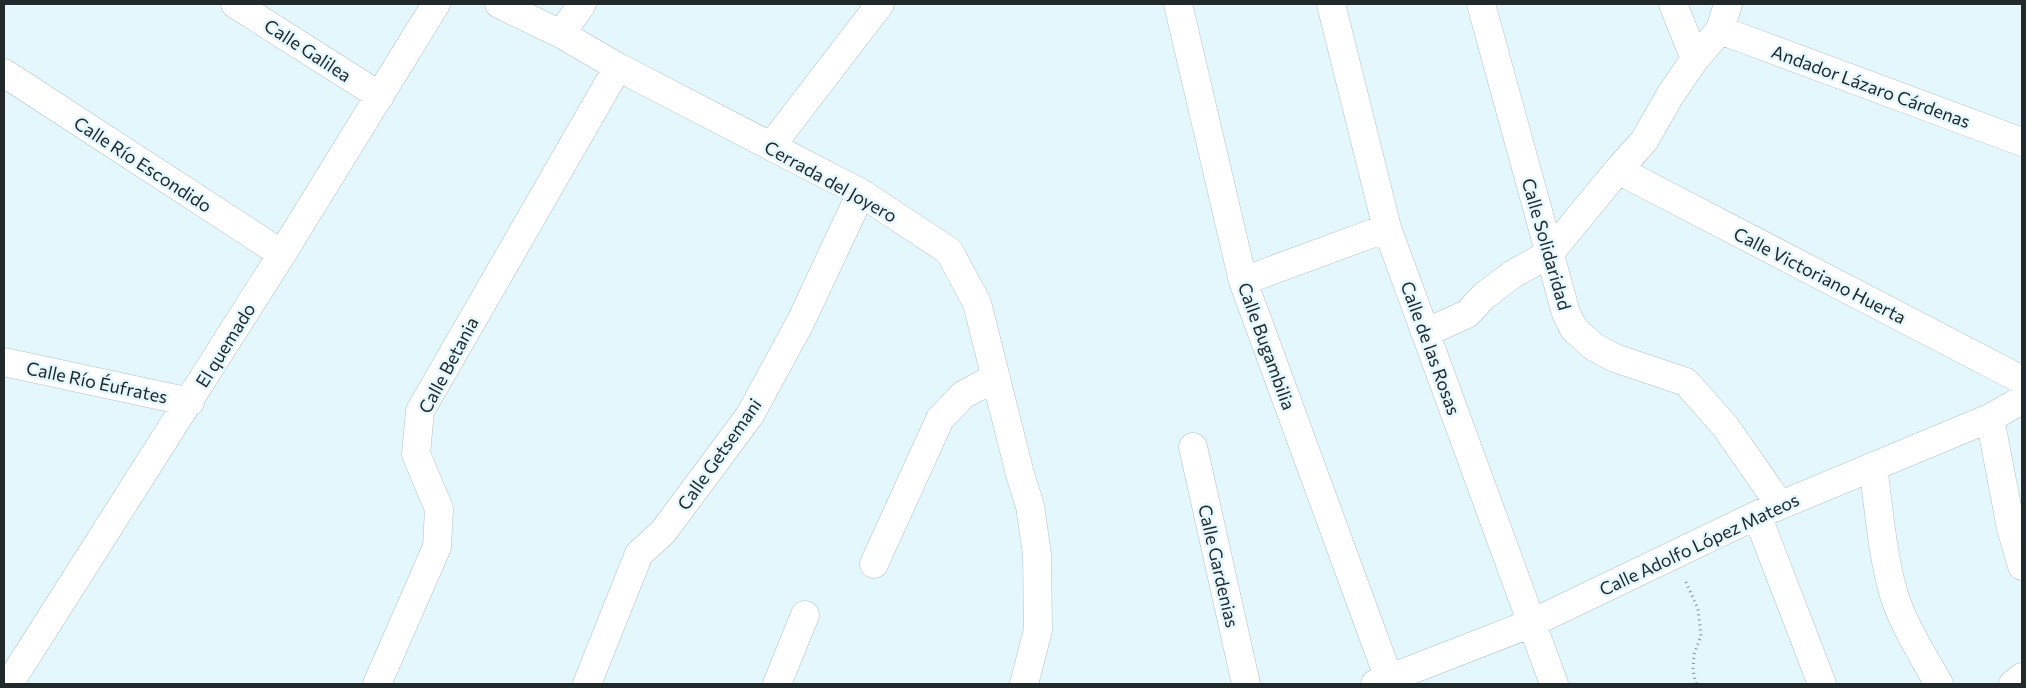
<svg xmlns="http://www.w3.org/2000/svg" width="2026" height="688" viewBox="0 0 2026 688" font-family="Commissioner,sans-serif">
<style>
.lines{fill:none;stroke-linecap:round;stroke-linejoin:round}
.street-casing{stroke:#b0c2c7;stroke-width:29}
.path{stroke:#818e92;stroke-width:3;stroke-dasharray:1 4;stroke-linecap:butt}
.street{stroke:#fff;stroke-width:28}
.labels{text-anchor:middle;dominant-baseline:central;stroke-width:5;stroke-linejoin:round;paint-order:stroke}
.street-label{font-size:18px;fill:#22292b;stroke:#e4f7fd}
</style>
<rect width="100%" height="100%" fill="#e4f7fd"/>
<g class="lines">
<g class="street-casing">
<path id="street" d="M 235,4 L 380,96
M 499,4 L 561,34 L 618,67 L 861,193 L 949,251 L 977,303 L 1020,474 L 1030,506 L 1037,554 L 1038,630 L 1024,684
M 1178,4 L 1243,281 L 1389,679
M 1331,4 L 1387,228 L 1554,684
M 1481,4 L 1566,313 L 1574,329 L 1594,347 L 1615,358 L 1686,382 L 1725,426 L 1780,505
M 1673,4 L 1695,59
M 1720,30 L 2022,142
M 561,34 L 582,4
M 4,73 L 282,254
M 771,146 L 880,4
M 1618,170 L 2022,380
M 1243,281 L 1387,228
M 1425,333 L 1467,314 L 1484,296 L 1513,274 L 1549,254 L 1618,170 L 1644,141 L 1671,94 L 1695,59 L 1720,30 L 1728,4
M 4,362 L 190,402
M 1990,418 L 2011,528 L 2022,566
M 1193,447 L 1246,684
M 1873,466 C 1879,509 1882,554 1894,595 C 1904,626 1923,656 1939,684
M 1757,515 L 1822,684
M 874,564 L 940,419 L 963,395 L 996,377
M 9,684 L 282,254 L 436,4
M 377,684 L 437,547 L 439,509 L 416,454 L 420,411 L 618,67
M 587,684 L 639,554 L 663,532 L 750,415 L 801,321 L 861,193
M 777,684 L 805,615
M 1375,684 L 1532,623 L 1757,515 L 1990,418 L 2022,400
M 2013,684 L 2022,677"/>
</g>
<path class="path" d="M 1686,582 L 1698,609 L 1701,636 L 1694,654 L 1693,670 L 1696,684"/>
<use href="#street" class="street"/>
</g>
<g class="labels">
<g class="street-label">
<text transform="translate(308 50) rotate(33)">Calle Galilea</text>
<text transform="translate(1871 86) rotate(20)">Andador Lázaro Cárdenas</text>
<text transform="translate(143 164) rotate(33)">Calle Río Escondido</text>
<text transform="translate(831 181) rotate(29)">Cerrada del Joyero</text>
<text transform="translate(1547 244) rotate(74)">Calle Solidaridad</text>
<text transform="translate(1820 275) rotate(27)">Calle Victoriano Huerta</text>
<text transform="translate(225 345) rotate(-58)">El quemado</text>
<text transform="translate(1267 346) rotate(70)">Calle Bugambilia</text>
<text transform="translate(1431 348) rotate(70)">Calle de las Rosas</text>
<text transform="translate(448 365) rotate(-62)">Calle Betania</text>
<text transform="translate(97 382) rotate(12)">Calle Río Éufrates</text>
<text transform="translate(719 454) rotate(-55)">Calle Getsemani</text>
<text transform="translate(1699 544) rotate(-25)">Calle Adolfo López Mateos</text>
<text transform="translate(1219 566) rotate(77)">Calle Gardenias</text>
</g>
</g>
<rect width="2026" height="688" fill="none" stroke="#22292b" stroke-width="10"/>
</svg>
